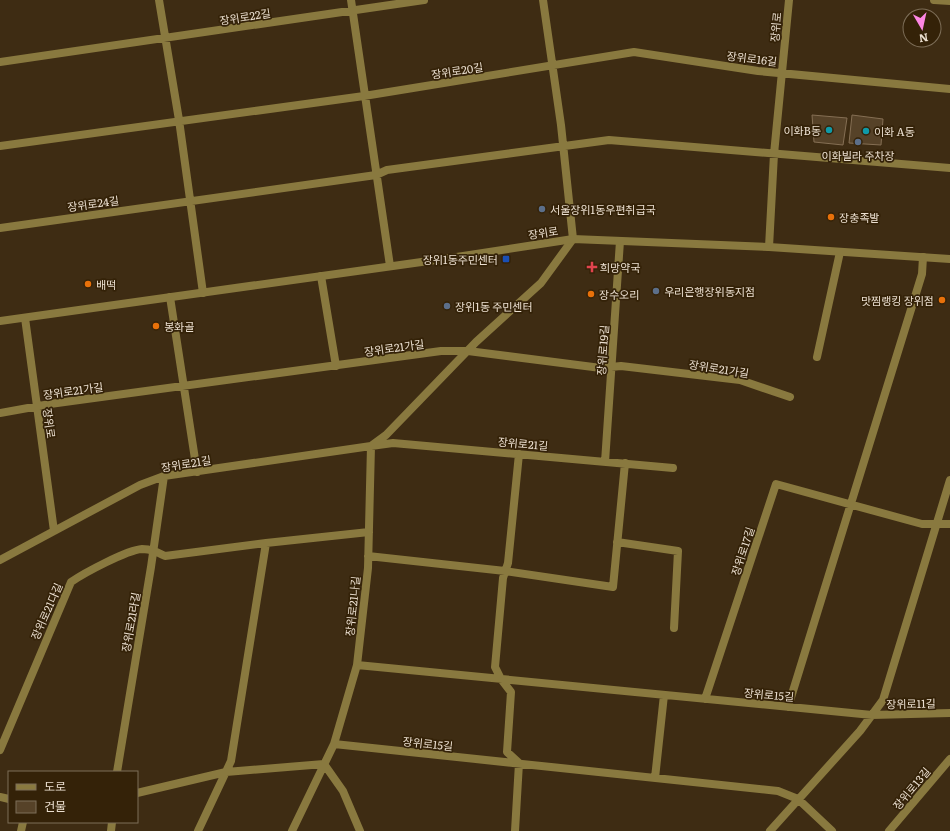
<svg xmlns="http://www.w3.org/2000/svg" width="950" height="831" viewBox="0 0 950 831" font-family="Literata,'Noto Sans KR',serif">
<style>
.building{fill:#564228;stroke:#856f54}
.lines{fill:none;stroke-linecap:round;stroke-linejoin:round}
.minor{stroke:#89793f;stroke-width:8}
.tertiary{stroke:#89793f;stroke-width:8}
.culture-dot{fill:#0f9aa8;stroke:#342208;stroke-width:1.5}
.service-dot{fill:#5c6f8a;stroke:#342208;stroke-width:1.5}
.food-dot{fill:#e8710a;stroke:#342208;stroke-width:1.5}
.transit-dot{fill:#1a4fb4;stroke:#342208;stroke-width:1.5}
.health-dot{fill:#e0444e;stroke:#342208;stroke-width:1.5}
.labels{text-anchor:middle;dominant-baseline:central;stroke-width:3.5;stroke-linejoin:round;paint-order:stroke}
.street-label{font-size:11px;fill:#ebdfd0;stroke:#342208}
.poi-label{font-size:11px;fill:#ebdfd0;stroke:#342208;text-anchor:start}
</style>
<rect width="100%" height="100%" fill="#3e2c13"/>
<path class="building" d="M 812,115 L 847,118 L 843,145 L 814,142 Z
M 852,115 L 883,119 L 881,145 L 849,143 Z"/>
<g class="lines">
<path class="minor" d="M 159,0 L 179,120 L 203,293
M 351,0 L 390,266
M 934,0 L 950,1
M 0,62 L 424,0
M 0,146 L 364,96 L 634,52 L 758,71 L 950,89
M 0,228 L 376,175 L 387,170 L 609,140 L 950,168
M 769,247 L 774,154 L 789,0
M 321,276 L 336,366
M 170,297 L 197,472
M 25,318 L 54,531
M 817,357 L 840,252
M 0,413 L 50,404 L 441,351 L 468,351 L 601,368 L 621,366 L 740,380 L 790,397
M 605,462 L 620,241
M 617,542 L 678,551 L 674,628
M 368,556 L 505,571 L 613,587 L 625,463
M 0,560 L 140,485 L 164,476 L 371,446 L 393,443 L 673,468
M 357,665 L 872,715 L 950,713
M 705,699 L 776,484 L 922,524 L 950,524
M 788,707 L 922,274 L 923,257
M 334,744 L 778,791 L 798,799 L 832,831
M 0,750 L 71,582 C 84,573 127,550 142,549 C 151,549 157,552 165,556 L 266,543 L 369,532
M 117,772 L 151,567 L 164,476
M 655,778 L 664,695
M 137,793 L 226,772 L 324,764 L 343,791 L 360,831
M 0,797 L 9,799
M 21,831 L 23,822
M 111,831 L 112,822
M 198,831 L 231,761 L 266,543
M 292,831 L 334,744 L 357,665 L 368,568 L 371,446 L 386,435 L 476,342 L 541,283 L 573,239 L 561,125 L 543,0
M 515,831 L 519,763 L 507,752 L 511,692 L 501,679 L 495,667 L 503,578 L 508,563 L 519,454
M 770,831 L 860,731 L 883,700 L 950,480
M 889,831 L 950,759"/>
<path class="tertiary" d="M 0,321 L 450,258 L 573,239 L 769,247 L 950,259"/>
</g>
<g class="culture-dot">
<circle cx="829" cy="130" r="4"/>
<circle cx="866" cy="131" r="4"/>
</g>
<g class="service-dot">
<circle cx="858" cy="142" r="4"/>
<circle cx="542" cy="209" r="4"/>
<circle cx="656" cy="291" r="4"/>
<circle cx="447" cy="306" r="4"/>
</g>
<g class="food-dot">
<circle cx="831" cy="217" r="4"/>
<circle cx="88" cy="284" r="4"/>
<circle cx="591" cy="294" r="4"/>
<circle cx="942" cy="300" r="4"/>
<circle cx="156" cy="326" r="4"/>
</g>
<rect class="transit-dot" x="502" y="255" width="8" height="8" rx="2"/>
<path class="health-dot" d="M590 261h4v4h4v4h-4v4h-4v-4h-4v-4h4z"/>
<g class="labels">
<g class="street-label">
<text transform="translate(245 16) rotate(-9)">장위로22길</text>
<text transform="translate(775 27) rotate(-85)">장위로</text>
<text transform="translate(752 58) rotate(7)">장위로16길</text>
<text transform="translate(457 70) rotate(-9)">장위로20길</text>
<text transform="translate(93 203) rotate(-8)">장위로24길</text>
<text transform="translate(543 232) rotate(-9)">장위로</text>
<text transform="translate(394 347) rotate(-8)">장위로21가길</text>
<text transform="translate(602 350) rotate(-86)">장위로19길</text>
<text transform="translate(719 368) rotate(9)">장위로21가길</text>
<text transform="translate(73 390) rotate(-8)">장위로21가길</text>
<text transform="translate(50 423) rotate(82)">장위로</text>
<text transform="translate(523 443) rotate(5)">장위로21길</text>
<text transform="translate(186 463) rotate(-9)">장위로21길</text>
<text transform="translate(742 551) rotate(-72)">장위로17길</text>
<text transform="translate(352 606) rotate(-84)">장위로21나길</text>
<text transform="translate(46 611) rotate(-66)">장위로21다길</text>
<text transform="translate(130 622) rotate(-80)">장위로21라길</text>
<text transform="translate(769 694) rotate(5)">장위로15길</text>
<text transform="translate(911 703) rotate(-1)">장위로11길</text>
<text transform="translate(428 743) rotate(6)">장위로15길</text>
<text transform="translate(911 788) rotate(-50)">장위로13길</text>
</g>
<g class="poi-label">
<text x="821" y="130" text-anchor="end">이화B동</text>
<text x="874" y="131">이화 A동</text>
<text x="858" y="155" text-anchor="middle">이화빌라 주차장</text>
<text x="550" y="209">서울장위1동우편취급국</text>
<text x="839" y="217">장충족발</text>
<text x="498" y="259" text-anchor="end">장위1동주민센터</text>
<text x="600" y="267">희망약국</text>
<text x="96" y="284">배떡</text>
<text x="664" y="291">우리은행장위동지점</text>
<text x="599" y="294">장수오리</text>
<text x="934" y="300" text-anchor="end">맛찜랭킹 장위점</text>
<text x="455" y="306">장위1동 주민센터</text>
<text x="164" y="326">봉화골</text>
</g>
</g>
<rect x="8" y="771" width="130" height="52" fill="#342208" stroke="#7d6e58"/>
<rect x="16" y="784" width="20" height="6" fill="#89793f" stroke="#7d6e58"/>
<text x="44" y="791" font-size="12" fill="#ebdfd0">도로</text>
<rect x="16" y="801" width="20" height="12" fill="#564228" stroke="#7d6e58"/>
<text x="44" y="811" font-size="12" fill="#ebdfd0">건물</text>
<g transform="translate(922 28) rotate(171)"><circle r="19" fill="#342208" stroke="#7d6e58"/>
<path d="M0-3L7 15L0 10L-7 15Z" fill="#fd86e3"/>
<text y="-6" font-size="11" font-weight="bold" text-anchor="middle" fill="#ebdfd0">N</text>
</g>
</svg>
